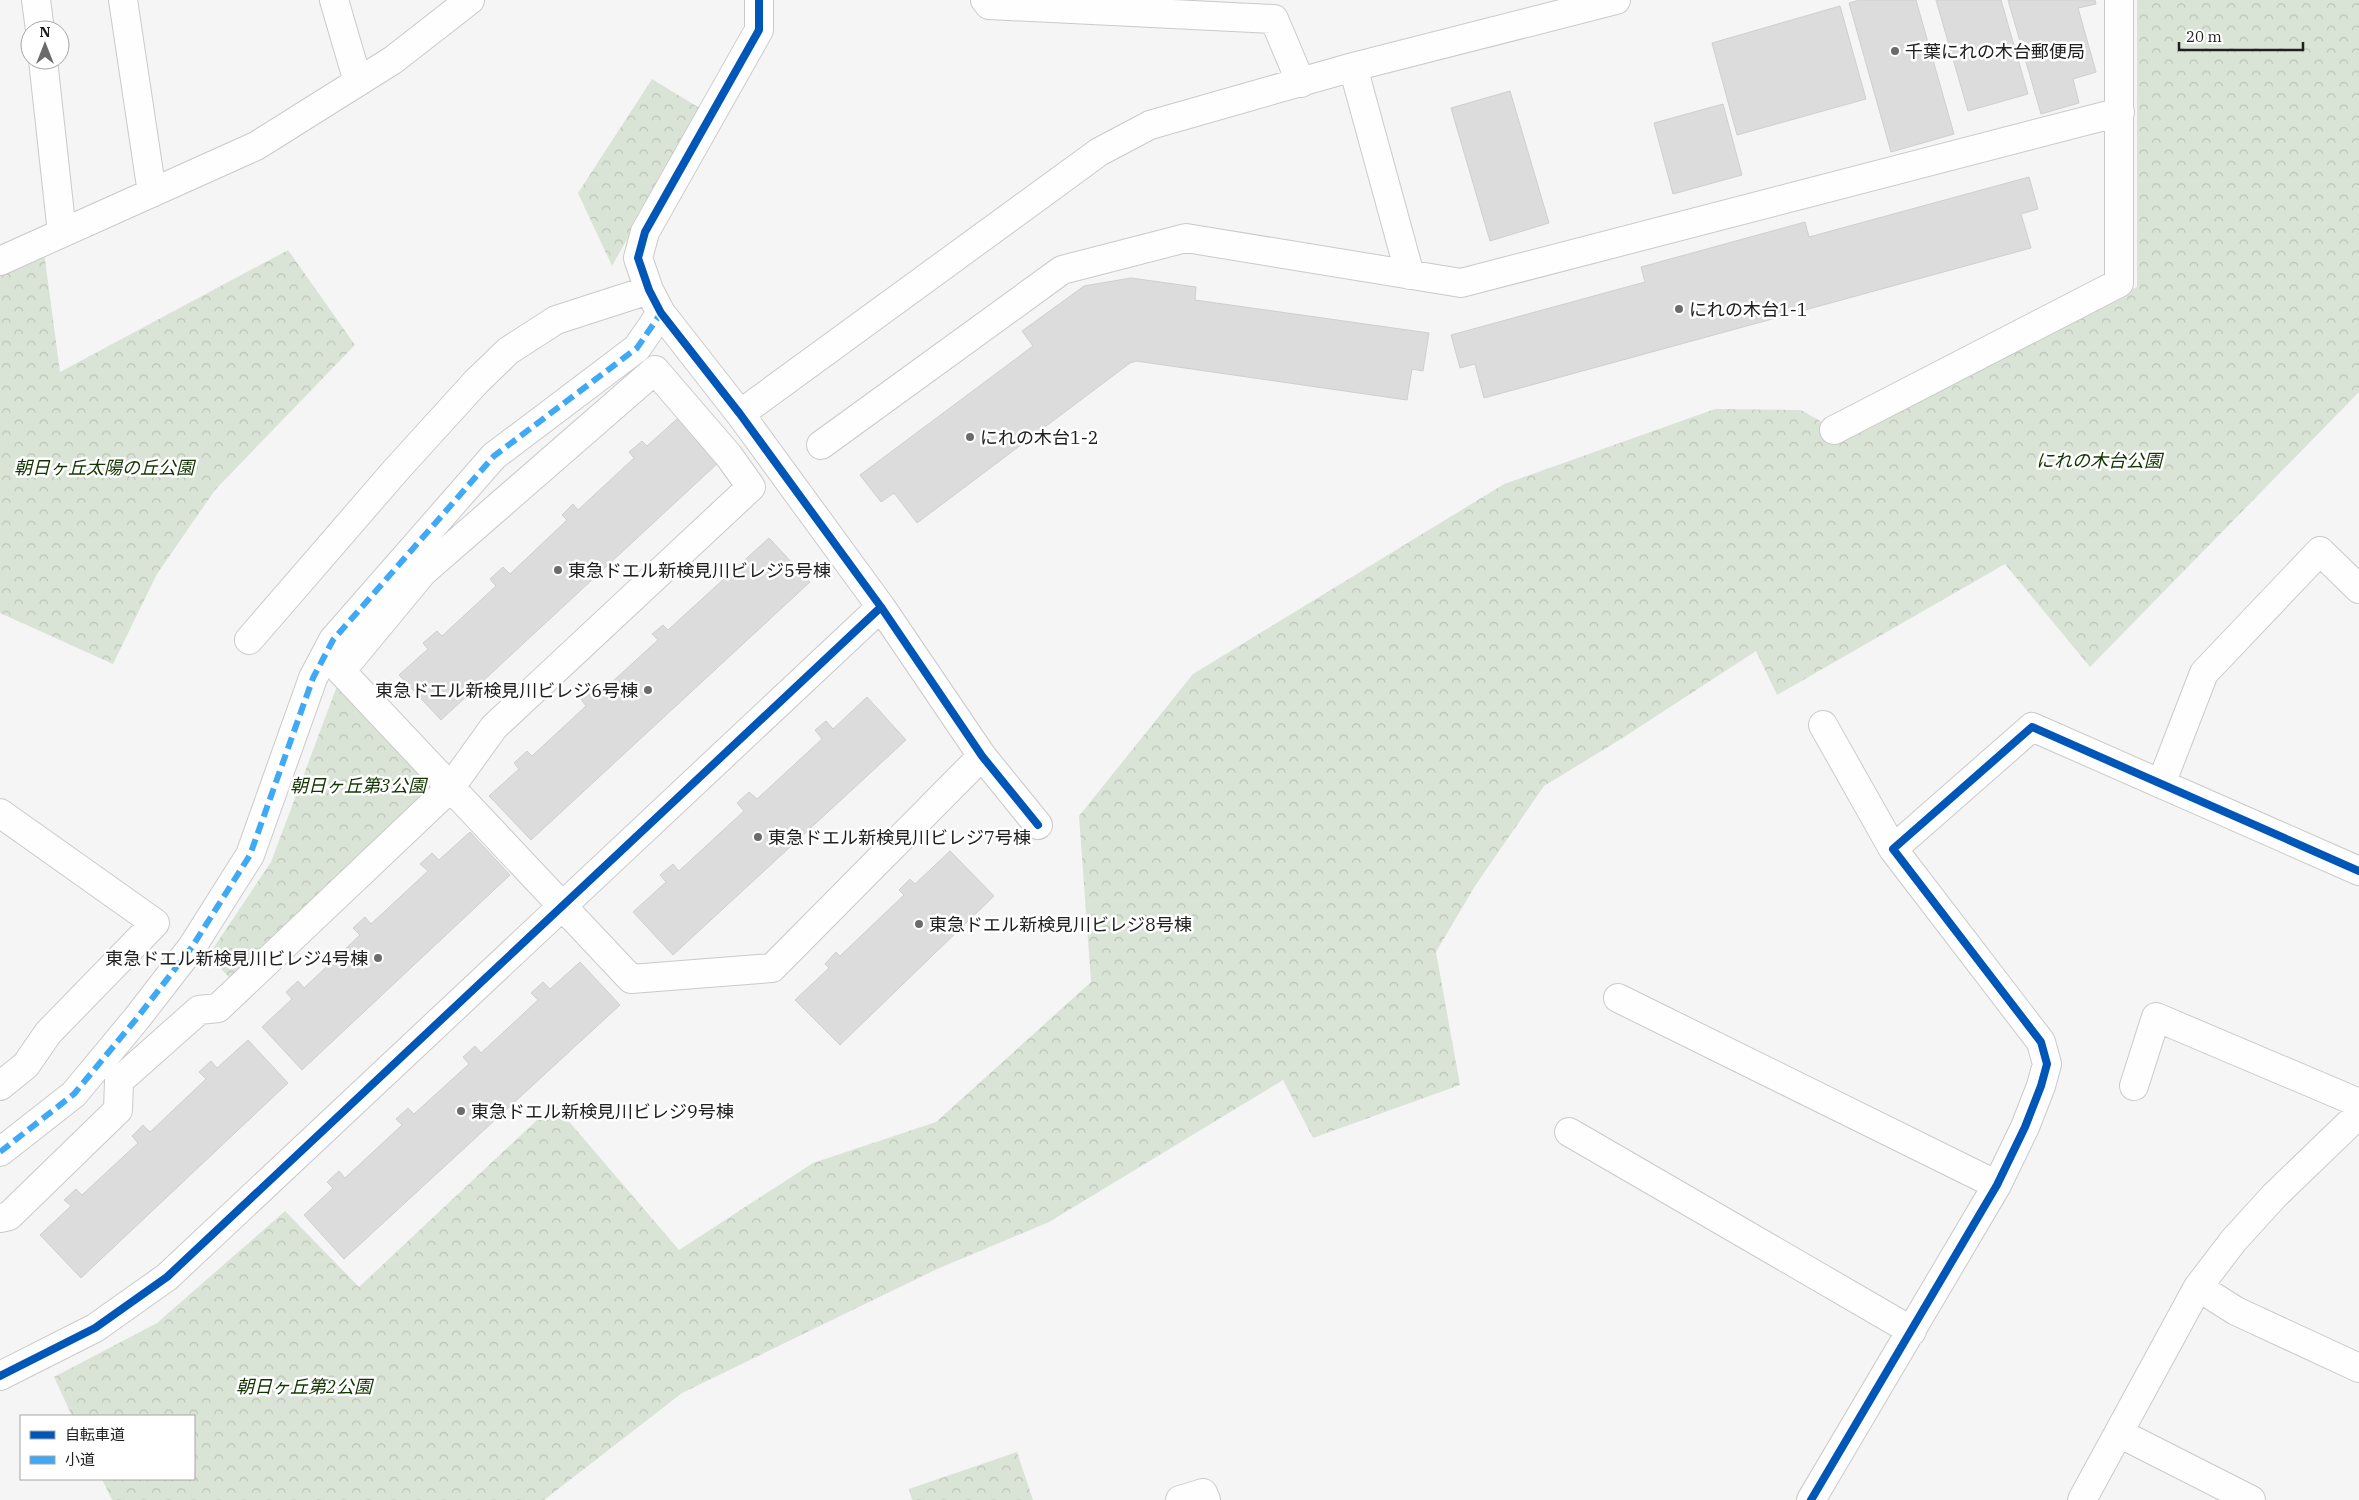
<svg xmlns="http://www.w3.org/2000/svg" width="2359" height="1500" viewBox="0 0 2359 1500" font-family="'IBM Plex Serif','Noto Sans JP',serif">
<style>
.forest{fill:url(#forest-crowns)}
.building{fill:#dcdcdc;stroke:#cfcfd0}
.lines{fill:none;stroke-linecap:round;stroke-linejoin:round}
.minor-casing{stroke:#cacaca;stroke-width:30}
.minor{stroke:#fefefe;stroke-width:28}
.quiet{stroke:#3fa9f5;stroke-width:6;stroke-dasharray:12 6;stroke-linecap:butt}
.cycleway-casing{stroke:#fff;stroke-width:11}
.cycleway{stroke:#0057b8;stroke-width:8}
.poi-dot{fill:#6b6b6c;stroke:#fff;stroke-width:2}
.labels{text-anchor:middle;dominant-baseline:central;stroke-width:5;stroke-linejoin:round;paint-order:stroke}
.poi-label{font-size:18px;fill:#202021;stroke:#fff;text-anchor:start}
.park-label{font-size:18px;font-style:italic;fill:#113400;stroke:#fff}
</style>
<defs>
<pattern id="forest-crowns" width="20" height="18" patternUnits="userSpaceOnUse" patternTransform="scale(1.25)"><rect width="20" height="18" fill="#dae4d6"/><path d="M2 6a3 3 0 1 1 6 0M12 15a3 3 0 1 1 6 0" fill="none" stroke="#bbc3b7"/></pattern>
</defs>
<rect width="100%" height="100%" fill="#f5f5f6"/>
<path class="forest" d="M 2137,0 L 2359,0 L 2359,392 L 2090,667 L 2005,564 L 1777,695 L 1756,651 L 1621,739 L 1544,786 L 1475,886 L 1436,952 L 1460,1085 L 1313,1138 L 1283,1080 L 1049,1222 L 935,1270 L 682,1393 L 544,1500 L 112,1500 L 102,1479 L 194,1479 L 194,1416 L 72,1416 L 54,1377 L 157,1323 L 285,1211 L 359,1287 L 554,1104 L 679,1250 L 813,1163 L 936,1122 L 1091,982 L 1079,816 L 1193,674 L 1504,484 L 1715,409 L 1801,410 L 1834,429 L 2137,287 Z
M 652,79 L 701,109 L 612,266 L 578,193 Z
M 288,250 L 355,345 L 215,490 L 157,574 L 113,664 L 0,613 L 0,272 L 44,252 L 60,372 Z
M 337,686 L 425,776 L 425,795 L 232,980 L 208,956 L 271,862 Z
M 1017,1452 L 1033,1500 L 912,1500 L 909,1489 Z"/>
<path class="building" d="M 1860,0 L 1916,0 L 1954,134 L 1891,152 L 1849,3 Z
M 1936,0 L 2001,0 L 2028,94 L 1968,111 Z
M 2008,0 L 2095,0 L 2096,4 L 2078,8 L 2096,72 L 2073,79 L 2079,103 L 2041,114 Z
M 1840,6 L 1866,99 L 1737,135 L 1712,43 Z
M 1510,91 L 1549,223 L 1490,241 L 1451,108 Z
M 1723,104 L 1742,175 L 1673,194 L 1654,123 Z
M 2029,177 L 2038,209 L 2021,214 L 2031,248 L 1484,398 L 1475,364 L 1460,368 L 1451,335 L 1645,282 L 1641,267 L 1805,222 L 1809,237 Z
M 1131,278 L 1196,287 L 1195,300 L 1429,333 L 1423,371 L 1412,369 L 1407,400 L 1136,361 L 1130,363 L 917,523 L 894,493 L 881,502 L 860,475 L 1033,346 L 1022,331 L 1084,286 Z
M 678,418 L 719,462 L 441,720 L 399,675 L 428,649 L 423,643 L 437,631 L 442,636 L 496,586 L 490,579 L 503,567 L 510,574 L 567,520 L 562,515 L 573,504 L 578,510 L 634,458 L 629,452 L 642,441 L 647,446 Z
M 769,538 L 810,582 L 531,840 L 489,796 L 519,769 L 514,763 L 527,751 L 532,756 L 586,706 L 581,699 L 594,687 L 600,693 L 658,640 L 652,634 L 663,625 L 668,630 L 725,578 L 720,572 L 733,561 L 738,566 Z
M 867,697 L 906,740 L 673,955 L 633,912 L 666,882 L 660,875 L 673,864 L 679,871 L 744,811 L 737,803 L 749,792 L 757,799 L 822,739 L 815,730 L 826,721 L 833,729 Z
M 470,832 L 510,875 L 302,1070 L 262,1027 L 292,999 L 286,992 L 298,981 L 304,988 L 360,935 L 353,928 L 365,917 L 371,924 L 428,871 L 420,864 L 432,853 L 439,860 Z
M 950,851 L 994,896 L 840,1045 L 795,1000 L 829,968 L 825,964 L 836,952 L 840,956 L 904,895 L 899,890 L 910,879 L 915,884 Z
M 580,962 L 620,1005 L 344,1259 L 304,1215 L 333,1188 L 327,1182 L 339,1171 L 345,1178 L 402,1125 L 396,1119 L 408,1108 L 414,1114 L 469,1064 L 463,1057 L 475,1046 L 481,1053 L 538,1000 L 531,993 L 543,982 L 550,989 Z
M 248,1040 L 288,1083 L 81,1278 L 40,1235 L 71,1206 L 64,1200 L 76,1189 L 82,1195 L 138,1143 L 132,1136 L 143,1125 L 150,1132 L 206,1079 L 199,1072 L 211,1061 L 217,1068 Z"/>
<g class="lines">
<g class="minor-casing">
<path id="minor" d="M 36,0 L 40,30
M 123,0 L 152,193
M 334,0 L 358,82
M 759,0 L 759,30 L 645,232 L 638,258 L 649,290 L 661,313 L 740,414 L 881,607 L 982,756 L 1038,825
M 985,0 L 989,5 L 1274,19 L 1301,83
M 43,60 L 62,233
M 1353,67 L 1410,275
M 0,261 L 256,146 L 393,60 L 470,0
M 740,414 L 1099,152 L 1150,125 L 1353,67 L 1616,0
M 1834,430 L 2119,283 L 2119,0
M 821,445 L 1062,270 L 1186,238 L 1461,283 L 2120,112
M 249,640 L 396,470 L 476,382 L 508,351 L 556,320 L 649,290
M 2161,784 L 2204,673 L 2320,551 L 2359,589
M 0,813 L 155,923 L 48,1033 L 26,1065 L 0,1086
M 1893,849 L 2032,727 L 2359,871
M 1618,998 L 1997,1185
M 2134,1086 L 2156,1017 L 2359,1103
M 1569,1132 L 1912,1331
M 0,1152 L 74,1094 L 137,1018 L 192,947 L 250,855 L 313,678 L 333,640 L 494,456 L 637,348 L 661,313
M 0,1218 L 9,1216 L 118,1110 L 119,1081 L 199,1010 L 218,1008 L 450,788 L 494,727 L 751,487 L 729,456 L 655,370 L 423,572 L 341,671 L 631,979 L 772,968 L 982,756
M 2198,1287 L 2236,1311 L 2359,1368
M 0,1376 L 95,1328 L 167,1277 L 881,607
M 2119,1433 L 2251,1500
M 1180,1500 L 1203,1493 L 1206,1500
M 1811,1500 L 1997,1185 L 2025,1127 L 2041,1086 L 2047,1064 L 2041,1042 L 1893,849 L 1823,725
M 2082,1500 L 2198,1287 L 2234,1240 L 2275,1195 L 2359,1114"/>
</g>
<use href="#minor" class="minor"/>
<path class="quiet" d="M 0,1152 L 74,1094 L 137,1018 L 192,947 L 250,855 L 313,678 L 333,640 L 494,456 L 637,348 L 661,313"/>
<g class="cycleway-casing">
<path id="cycleway" d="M 759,0 L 759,30 L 645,232 L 638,258 L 649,290 L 661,313 L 740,414 L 881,607 L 982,756 L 1038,825
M 0,1376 L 95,1328 L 167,1277 L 881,607
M 1811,1500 L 1997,1185 L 2025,1127 L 2041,1086 L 2047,1064 L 2041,1042 L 1893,849 L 2032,727 L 2359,871"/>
</g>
<use href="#cycleway" class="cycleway"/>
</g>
<g class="poi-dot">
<circle cx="1895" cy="51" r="5"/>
<circle cx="1679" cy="309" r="5"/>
<circle cx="970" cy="437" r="5"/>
<circle cx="558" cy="570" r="5"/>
<circle cx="648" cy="690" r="5"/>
<circle cx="758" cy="837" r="5"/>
<circle cx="919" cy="924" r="5"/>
<circle cx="378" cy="958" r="5"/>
<circle cx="461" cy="1111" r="5"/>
</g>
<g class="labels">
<g class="poi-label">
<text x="1905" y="51">千葉にれの木台郵便局</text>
<text x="1689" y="309">にれの木台1-1</text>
<text x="980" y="437">にれの木台1-2</text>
<text x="568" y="570">東急ドエル新検見川ビレジ5号棟</text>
<text x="638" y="690" text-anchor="end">東急ドエル新検見川ビレジ6号棟</text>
<text x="768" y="837">東急ドエル新検見川ビレジ7号棟</text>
<text x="929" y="924">東急ドエル新検見川ビレジ8号棟</text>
<text x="368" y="958" text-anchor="end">東急ドエル新検見川ビレジ4号棟</text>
<text x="471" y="1111">東急ドエル新検見川ビレジ9号棟</text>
</g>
<g class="park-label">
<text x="2099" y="460">にれの木台公園</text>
<text x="104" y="467">朝日ヶ丘太陽の丘公園</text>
<text x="358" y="785">朝日ヶ丘第3公園</text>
<text x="304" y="1386">朝日ヶ丘第2公園</text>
</g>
</g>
<rect x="20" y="1415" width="175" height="65" fill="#ffffff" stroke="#a6a6a6"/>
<rect x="30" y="1431" width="25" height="8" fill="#0057b8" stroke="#a6a6a6"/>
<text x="65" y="1440" font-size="15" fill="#202021">自転車道</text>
<rect x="30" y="1456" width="25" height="8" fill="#3fa9f5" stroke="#a6a6a6"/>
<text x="65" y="1465" font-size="15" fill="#202021">小道</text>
<g transform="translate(45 45)"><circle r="24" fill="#ffffff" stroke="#a6a6a6"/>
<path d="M0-4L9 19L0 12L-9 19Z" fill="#6b6b6c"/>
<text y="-8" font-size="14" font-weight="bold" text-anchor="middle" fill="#202021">N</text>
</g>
<path d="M2179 42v8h124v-8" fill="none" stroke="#202021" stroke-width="2.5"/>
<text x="2186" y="42" font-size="15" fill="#202021" stroke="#ffffff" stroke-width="4" paint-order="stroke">20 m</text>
</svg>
